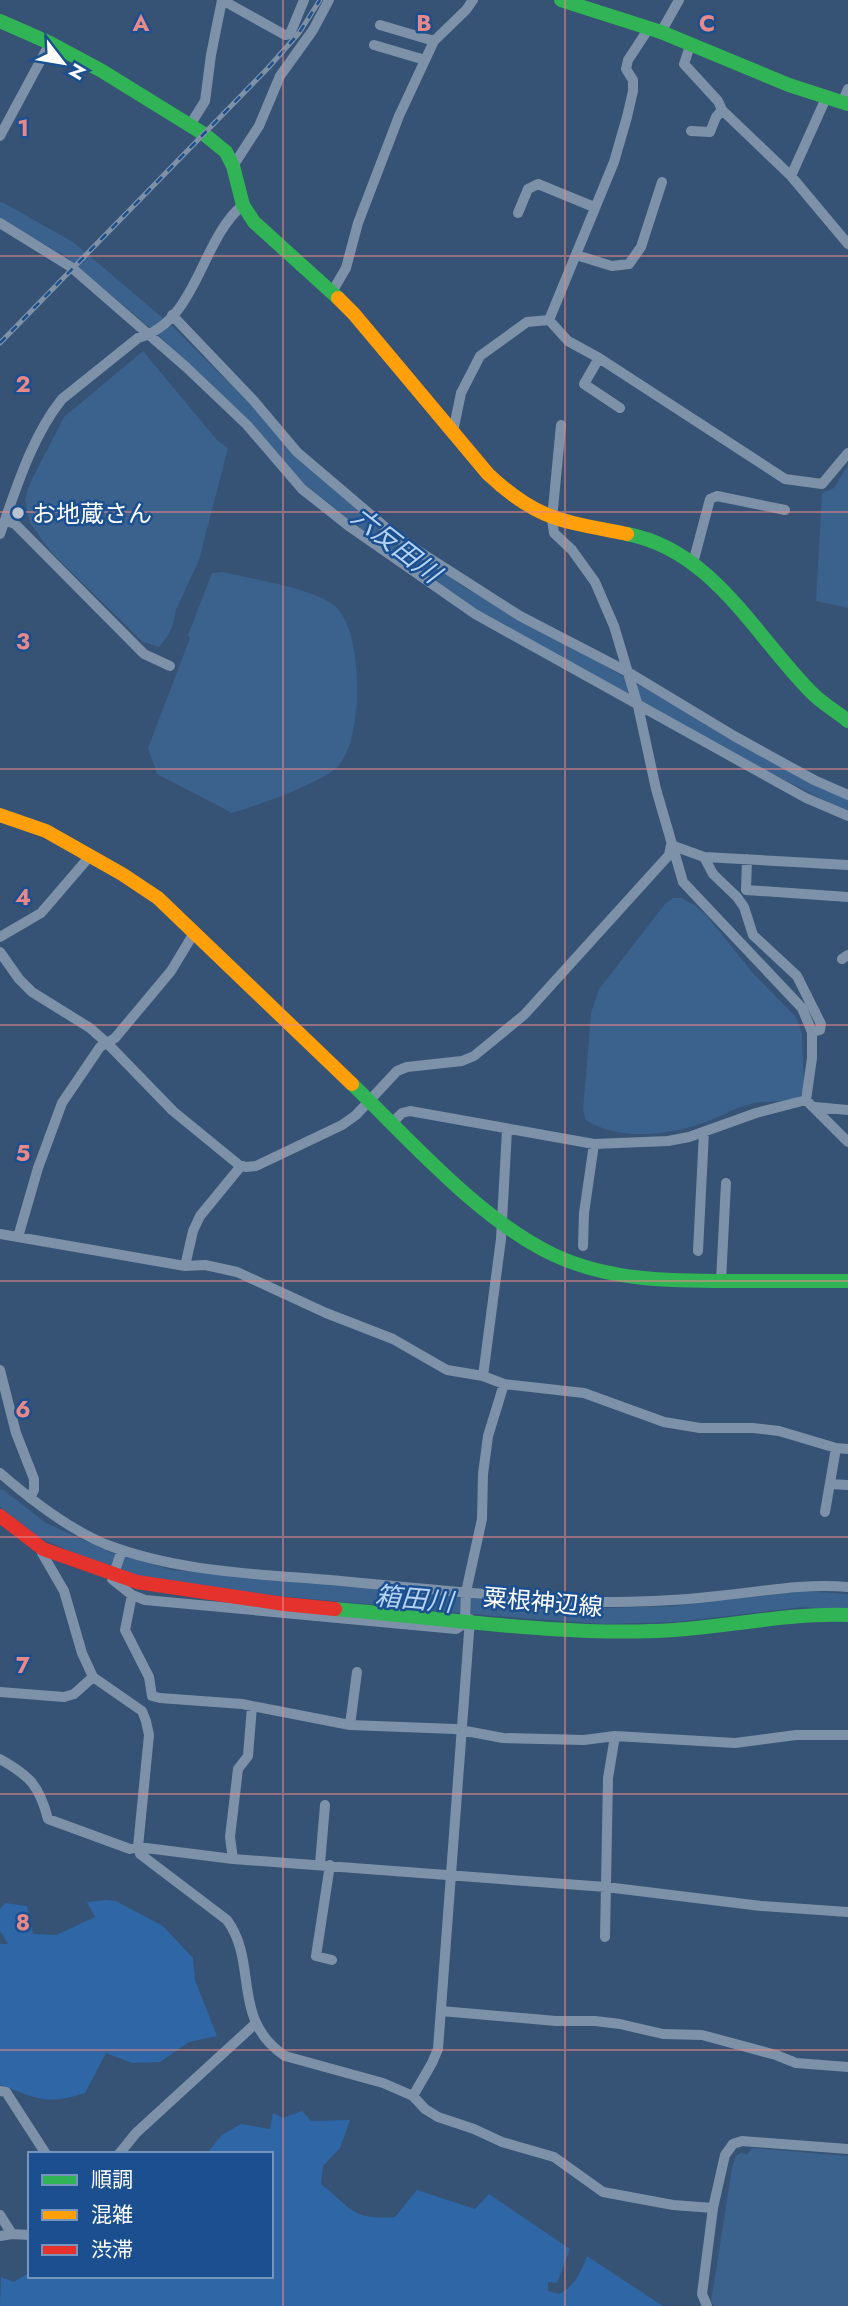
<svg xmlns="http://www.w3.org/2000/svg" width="848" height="2306" viewBox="0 0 848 2306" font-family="Jost,'Noto Sans JP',sans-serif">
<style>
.green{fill:#2f66a5}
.water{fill:#3b618d}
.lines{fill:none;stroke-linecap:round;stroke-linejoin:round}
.river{stroke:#3b618d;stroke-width:16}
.street{stroke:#7d92a8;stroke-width:10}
.fast{stroke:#30b455;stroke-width:14}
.slow{stroke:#ff9f0a;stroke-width:14}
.jam{stroke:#e5322d;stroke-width:14}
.rail-casing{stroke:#7e92a7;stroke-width:5}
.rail{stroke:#1b4f8f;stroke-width:2.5;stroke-dasharray:8;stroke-linecap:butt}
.grid{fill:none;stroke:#e88989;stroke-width:2;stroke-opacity:0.55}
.poi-dot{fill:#b9c2ce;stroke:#1b4f8f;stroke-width:2.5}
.labels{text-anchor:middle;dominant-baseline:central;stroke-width:5;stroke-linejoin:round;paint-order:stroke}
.poi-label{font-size:24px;fill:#fff;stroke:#1b4f8f;text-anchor:start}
.street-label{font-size:24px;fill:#fff;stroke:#1b4f8f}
.water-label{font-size:26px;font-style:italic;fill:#b5d3f5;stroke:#1b4f8f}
.grid-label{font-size:23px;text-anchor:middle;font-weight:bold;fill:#e88989;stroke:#1b4f8f;stroke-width:5;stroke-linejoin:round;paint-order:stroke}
</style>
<rect width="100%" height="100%" fill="#365274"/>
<path class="green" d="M 106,1900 L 116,1901 L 163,1926 L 193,1958 L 195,1980 L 217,2036 L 189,2042 L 160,2062 L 132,2063 L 106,2053 L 85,2093 C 45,2106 38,2098 0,2085 L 0,1944 L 8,1944 L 0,1931 L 0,1909 L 5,1903 L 27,1906 L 33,1934 L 56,1935 L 95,1917 L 87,1902 Z
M 302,2111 L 311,2121 L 350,2120 L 340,2148 L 323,2166 L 321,2184 C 353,2209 351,2220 395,2217 L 417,2190 L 475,2209 L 489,2194 L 570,2249 L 557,2283 L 548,2282 L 548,2291 L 559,2294 C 576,2285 580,2273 587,2256 L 663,2306 L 0,2306 L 1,2277 L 14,2282 L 30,2272 L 30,2276 L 271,2276 L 271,2154 L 206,2154 L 222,2135 L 241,2124 L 270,2129 L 273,2113 L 283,2118 Z"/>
<path class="water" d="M 143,351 L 217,440 L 228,448 L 199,560 L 175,612 C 175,625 168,637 159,647 L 143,642 L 51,552 L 30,523 L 25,499 L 30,483 L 64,417 Z
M 848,465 L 848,608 L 816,601 L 822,493 L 834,488 Z
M 223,572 C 251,579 314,588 335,606 C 364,631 364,737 339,765 C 324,783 255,806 232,813 L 157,774 L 148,748 L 190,638 L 188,635 L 212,573 Z
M 673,898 L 682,898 L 696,906 L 708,917 L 752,972 L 796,1017 L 802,1033 L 804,1086 L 801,1095 C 789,1104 769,1100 754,1103 C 733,1108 717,1119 697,1125 C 663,1136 616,1140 586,1120 L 583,1110 L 591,1013 L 599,989 L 665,904 Z
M 752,2148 L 848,2156 L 848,2306 L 714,2306 L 711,2302 L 732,2168 L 736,2156 L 742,2152 L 747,2155 Z"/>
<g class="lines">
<path class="river" d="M 0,210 L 69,249 L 166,331 L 239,404 L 295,467 L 458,593 L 696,726 L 848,803
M 0,1497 L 42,1530 L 108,1560 L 171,1578 L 495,1608 L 604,1616 L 675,1614 L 803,1599 L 848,1602"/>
<path class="street" d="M 222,0 L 285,35 L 290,34 L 304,0
M 380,25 L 434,41
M 661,32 L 679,0
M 374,45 L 425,60
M 690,46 L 684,64 L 718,101 L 722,110 L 791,176 L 848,244
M 842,103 L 848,89
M 190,125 L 205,101 L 211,55 L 222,0
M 691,131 L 710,132 L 716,117 L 722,110
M 0,136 L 50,43
M 233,166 L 259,126 L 280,76 L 313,30 L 329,0
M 791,176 L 826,98
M 518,213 L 528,189 L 538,184 L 594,207
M 0,223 L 71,267 L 186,367 L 247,425 L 302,489 L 350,527 L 475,614 L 806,798 L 848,816
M 576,255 L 612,266 L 629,264 L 641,247 L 662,182
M 332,292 L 346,268 L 358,223 L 399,116 L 434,41 L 466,10 L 473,0
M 172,315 L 254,401 L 297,452 L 398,538 L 520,616 L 628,672 L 734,736 L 814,780 L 848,795
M 549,320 L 568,341 L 599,358 L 785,479 L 822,484 L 848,453
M 549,320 L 614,162 L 627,117 L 633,91 L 633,80 L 626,69 L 628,60 L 649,28
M 599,358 L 584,384 L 620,408
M 561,425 L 552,519 L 554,533 L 572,550 L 595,582 L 614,626 L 638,706 L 656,789 L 683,882 L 802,1008 L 812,1032 L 812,1058 L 806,1100
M 453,432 L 461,393 L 480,356 L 527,322 L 549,320
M 5,520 L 15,524 L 26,535 L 144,654 L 170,666
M 0,534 C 16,489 32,436 62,399 L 138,338 C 198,321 200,240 243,205
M 693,563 L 710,499 L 717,496 L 785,510
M 671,845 L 704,857 L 848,865
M 704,857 L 713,874 L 737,897 L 744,907 L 753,935 L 797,976 L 821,1024 L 820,1030 L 812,1032
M 747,859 L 746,890 L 848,897
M 0,937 L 41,913 L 90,856
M 0,952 L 19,979 L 32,992 L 90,1028 L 107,1043 L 173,1111 L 239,1165 L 246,1167 L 256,1166 L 342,1125 L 356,1115 L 397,1071 L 407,1067 L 462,1061 L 474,1056 L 524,1015 L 669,855 L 671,845
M 842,959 L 848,955
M 815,1107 L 848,1110
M 392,1123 L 402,1113 L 410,1111 L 594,1144 L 668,1141 L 689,1137 L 756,1113 L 806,1100 L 848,1142
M 0,1234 L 185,1266 L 205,1265 L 237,1272 L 326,1313 L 393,1339 L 447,1370 L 483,1376 L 504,1384 L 584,1393 L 664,1422 L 700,1428 L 753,1428 L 779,1431 L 836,1448 L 848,1449
M 18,1237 L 38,1168 L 62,1103 L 100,1047 L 115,1038 L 171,971 L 194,933
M 583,1246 L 584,1213 L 594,1144
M 698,1251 L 704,1132
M 185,1266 L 193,1231 L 200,1216 L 241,1166
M 721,1281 L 726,1183
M 0,1370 L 16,1433 L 34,1479 L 34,1490 L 30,1498
M 483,1376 L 501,1239 L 507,1130
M 0,1473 C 31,1500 67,1528 105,1544 C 179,1573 263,1574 341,1581 C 427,1589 513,1598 600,1602 C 636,1602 672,1601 708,1597 C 754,1593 801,1583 848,1587
M 830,1484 L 848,1485
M 825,1512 L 836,1448
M 43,1549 L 42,1553 L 64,1591 L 82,1653 L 93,1677 L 142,1711 L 146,1721 L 149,1735 L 138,1847 L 140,1854 L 227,1920 C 259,1964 230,2019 285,2056 L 383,2083 L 413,2096 L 425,2109 L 438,2117 L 474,2129 L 502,2142 L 554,2157 L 603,2192 L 673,2205 L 713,2208
M 122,1550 L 112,1579 L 132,1595 L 145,1600 L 456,1629 L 470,1620
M 132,1595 L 125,1630 L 149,1677 L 152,1696 L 160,1698 L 242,1704 L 350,1725 L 455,1729 L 503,1738 L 584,1740 L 615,1736 L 735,1743 L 796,1735 L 848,1735
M 465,1619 L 466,1592 L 482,1519 L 483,1474 L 488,1436 L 504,1384
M 0,1692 L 64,1697 L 74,1694 L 93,1677
M 350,1725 L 357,1672
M 0,1759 C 30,1776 39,1785 48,1819 L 130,1849 L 138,1847 L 233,1859 L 606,1887 L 761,1906 L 848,1912
M 233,1859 L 230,1837 L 238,1769 L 248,1756 L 252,1706
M 320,1864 L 325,1805
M 330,1865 L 316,1956 L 332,1960
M 605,1937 L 608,1778 L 615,1736
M 441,2011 L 556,2021 L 595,2021 L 620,2024 L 663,2034 L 702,2035 L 776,2055 L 796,2063 L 848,2067
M 0,2091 L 6,2092 L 46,2154
M 413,2096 L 432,2063 L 438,2049 L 470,1619
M 119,2154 L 136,2133 L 255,2024
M 0,2215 L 12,2234
M 0,2236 L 12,2234 L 30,2235
M 707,2306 L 702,2294 L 713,2208 L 725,2155 L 733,2144 L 742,2141 L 848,2149"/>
<path class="fast" d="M 561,0 L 661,32 L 789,85 L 848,104
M 0,21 L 50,43 L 102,71 L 204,134 L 226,152 L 233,166 L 243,205 L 254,222 L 338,298
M 627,534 C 712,550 754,634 810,691 C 821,703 836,711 848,721
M 352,1084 C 410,1140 481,1221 554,1255 C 610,1281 671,1281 731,1281 C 770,1281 809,1281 848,1281
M 335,1609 C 444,1618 564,1637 674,1630 C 732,1626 789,1613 848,1615"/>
<path class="slow" d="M 338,298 L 354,314 L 488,474 C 538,521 563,521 627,534
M 0,815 L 46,831 L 122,874 L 158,898 L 352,1084"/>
<path class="jam" d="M 0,1516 L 43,1549 L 137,1582 L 284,1604 L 335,1609"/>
<g class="rail-casing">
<path id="rail" d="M 0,343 L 268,68 L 299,33 L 320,0"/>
</g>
<use href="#rail" class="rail"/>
</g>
<path class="grid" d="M 283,0 L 283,2306M 565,0 L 565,2306M 0,256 L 848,256M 0,512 L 848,512M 0,769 L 848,769M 0,1025 L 848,1025M 0,1281 L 848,1281M 0,1537 L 848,1537M 0,1794 L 848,1794M 0,2050 L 848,2050"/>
<circle class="poi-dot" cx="18" cy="513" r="7"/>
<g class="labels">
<g class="poi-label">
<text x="32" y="513">お地蔵さん</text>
</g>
<g class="street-label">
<text transform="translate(543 1602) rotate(5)">粟根神辺線</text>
</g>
<g class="water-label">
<text transform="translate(396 545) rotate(38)">六反田川</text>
<text transform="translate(414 1599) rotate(5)">箱田川</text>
</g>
</g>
<g class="grid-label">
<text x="141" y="31">A</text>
<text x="424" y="31">B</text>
<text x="707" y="31">C</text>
<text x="23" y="136">1</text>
<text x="23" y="392">2</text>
<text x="23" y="649">3</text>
<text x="23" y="905">4</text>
<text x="23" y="1161">5</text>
<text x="23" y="1417">6</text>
<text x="23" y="1673">7</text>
<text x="23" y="1930">8</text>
</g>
<rect x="28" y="2152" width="245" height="126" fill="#1b4f8f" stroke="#7695bc" stroke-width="2"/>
<rect x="42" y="2175" width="35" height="10" fill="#30b455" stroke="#7695bc" stroke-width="2"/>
<text x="91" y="2187" font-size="21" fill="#ffffff">順調</text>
<rect x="42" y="2210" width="35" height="10" fill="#ff9f0a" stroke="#7695bc" stroke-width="2"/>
<text x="91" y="2222" font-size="21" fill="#ffffff">混雑</text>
<rect x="42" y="2245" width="35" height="10" fill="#e5322d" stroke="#7695bc" stroke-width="2"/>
<text x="91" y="2257" font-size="21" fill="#ffffff">渋滞</text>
<g transform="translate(63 63) rotate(121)" stroke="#1b4f8f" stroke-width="5" paint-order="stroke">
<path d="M0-5L12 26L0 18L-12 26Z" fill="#ffffff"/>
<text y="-10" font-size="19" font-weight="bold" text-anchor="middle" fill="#ffffff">N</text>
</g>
</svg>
